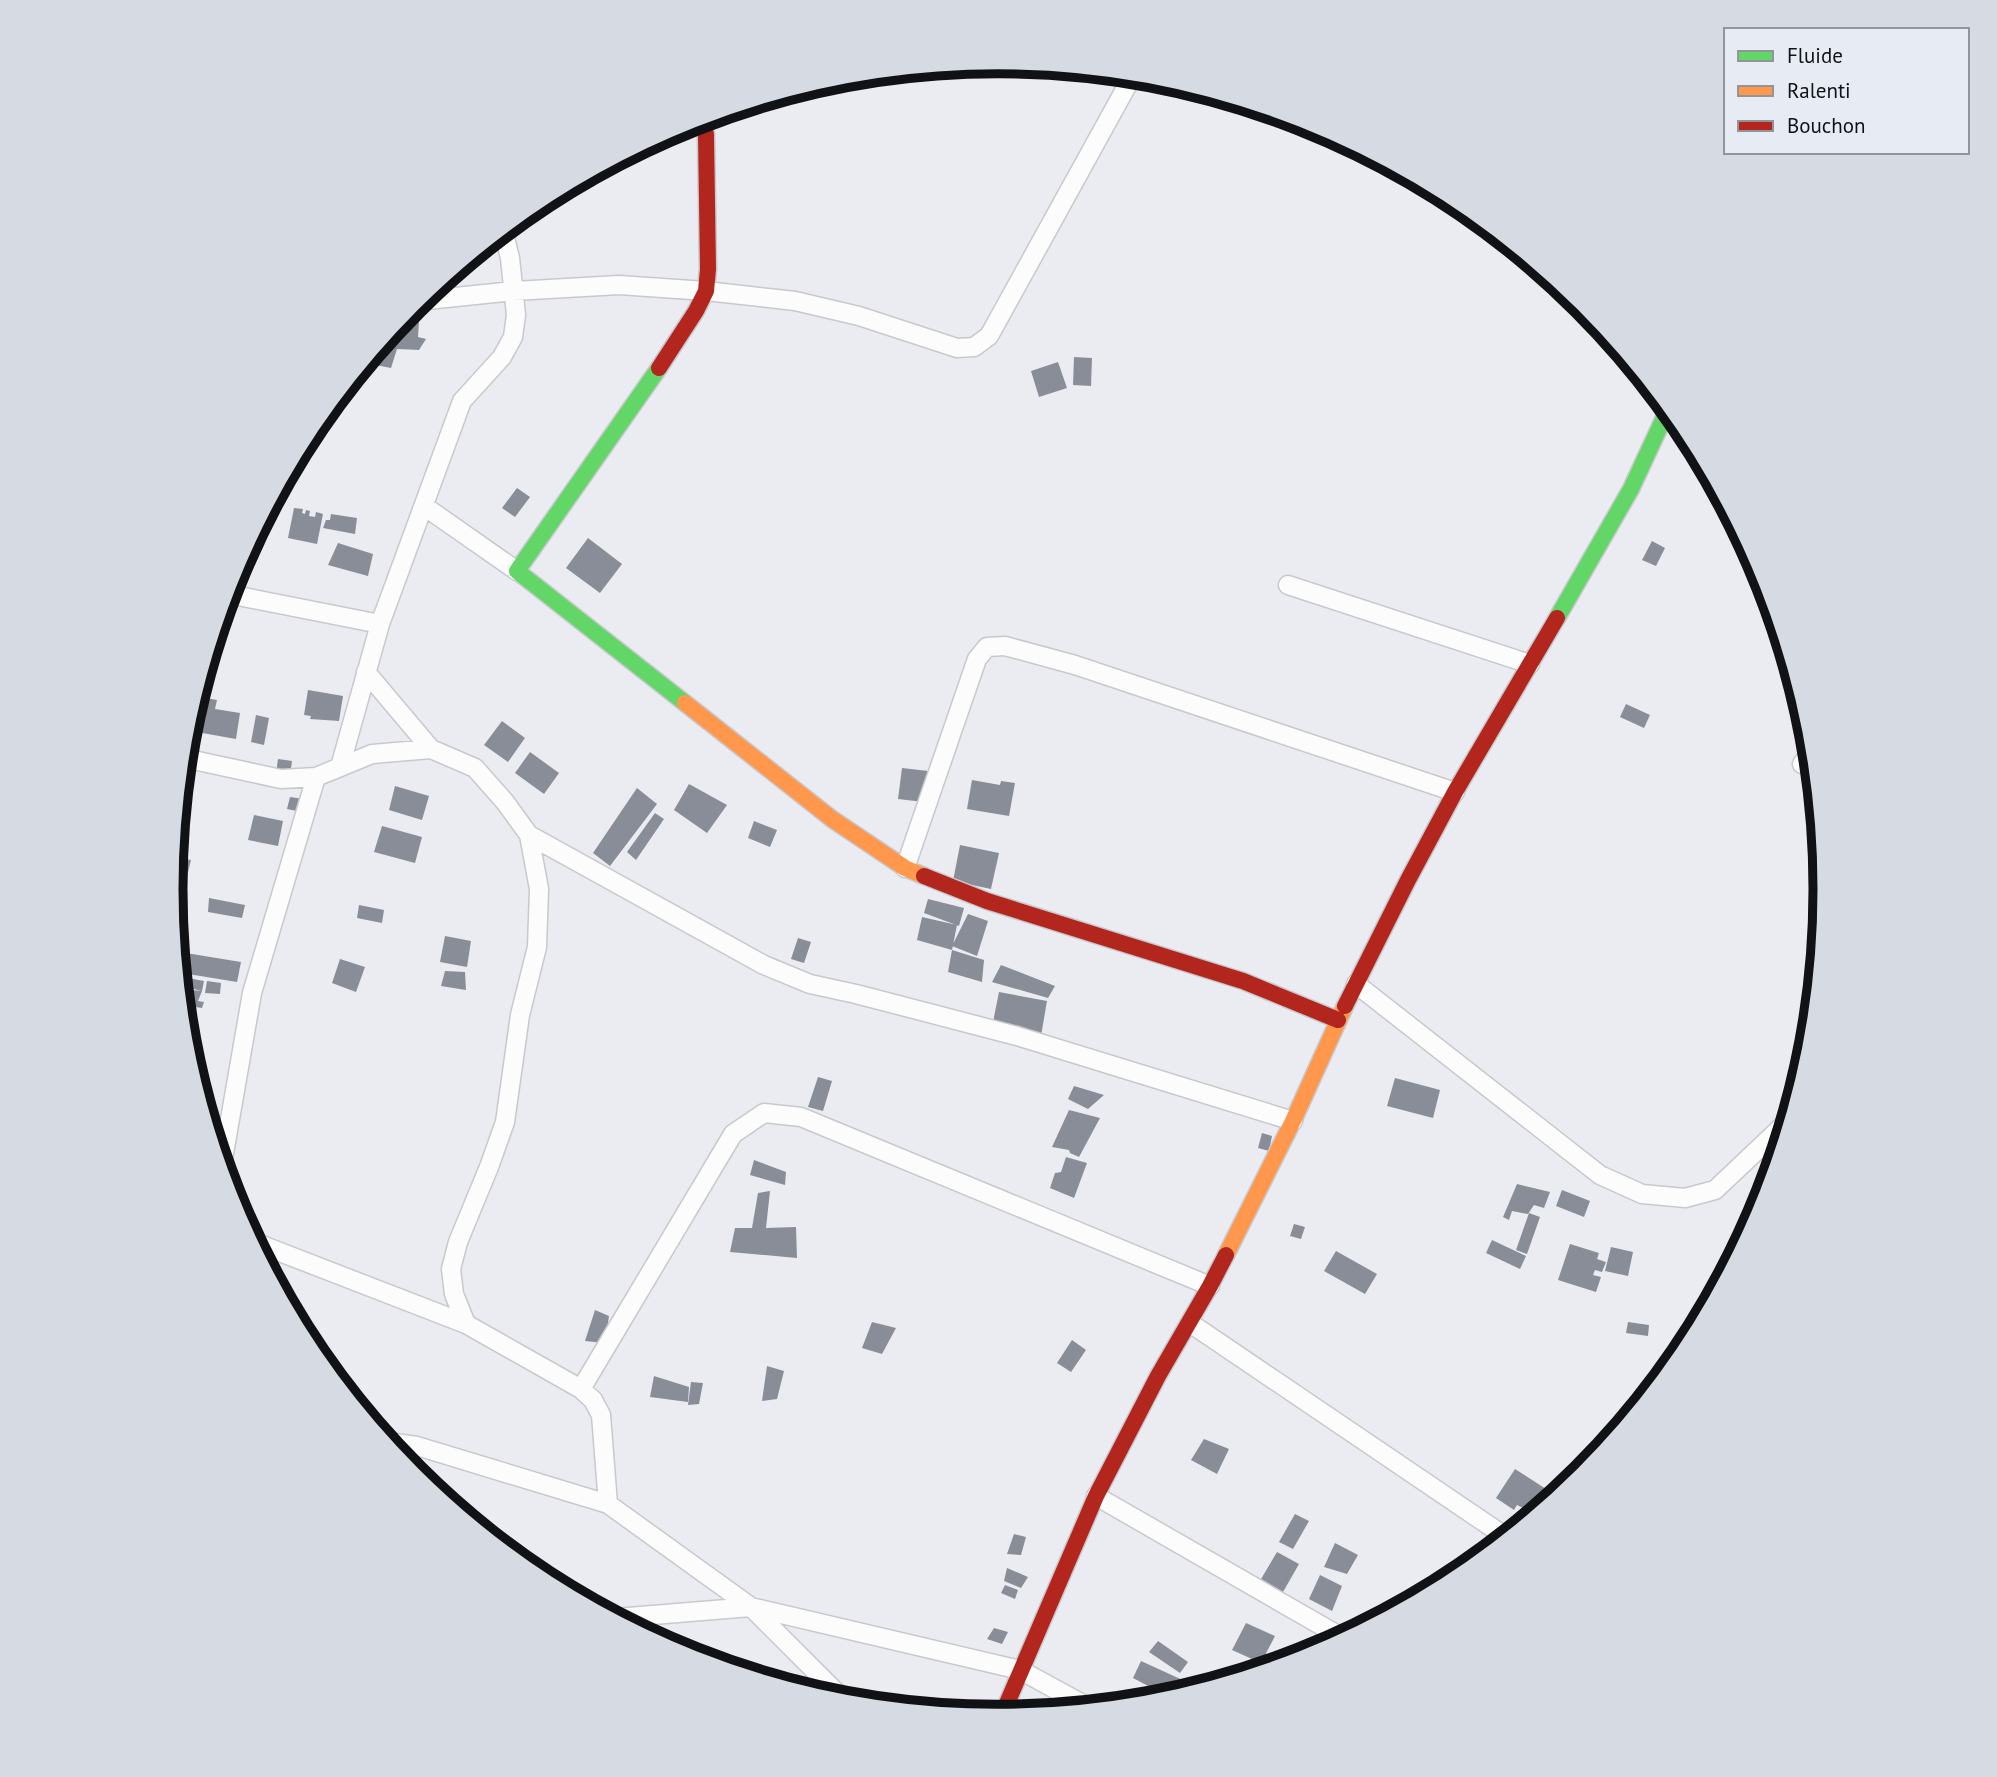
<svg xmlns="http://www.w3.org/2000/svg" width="1997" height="1777" viewBox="0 0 1997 1777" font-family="'PT Sans',sans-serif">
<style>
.building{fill:#898d97}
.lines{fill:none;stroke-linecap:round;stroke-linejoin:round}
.street-casing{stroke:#c7c9cd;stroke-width:21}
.fast-casing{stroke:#c7c9cd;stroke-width:19}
.slow-casing{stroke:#c7c9cd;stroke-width:19}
.jam-casing{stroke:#c7c9cd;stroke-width:19}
.street{stroke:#fcfcfd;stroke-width:18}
.fast{stroke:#63d668;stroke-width:16}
.slow{stroke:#ff974d;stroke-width:16}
.jam{stroke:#b3261e;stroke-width:16}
.rim{fill:none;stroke:#101215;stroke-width:9}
</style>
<rect width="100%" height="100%" fill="#eaecf1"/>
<path class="building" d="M 406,321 L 419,321 L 418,337 L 426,339 L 419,350 L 397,349 L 391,368 L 365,363 L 385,339 L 399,342 Z
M 1074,357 L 1092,358 L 1091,386 L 1073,385 Z
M 1058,362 L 1067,388 L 1039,397 L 1031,371 Z
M 517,488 L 530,497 L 515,517 L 502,508 Z
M 294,508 L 303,509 L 302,513 L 305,514 L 306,510 L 310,511 L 309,516 L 315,517 L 316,512 L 323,514 L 317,544 L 288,538 Z
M 331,514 L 357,518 L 355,534 L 323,528 L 326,520 L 330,520 Z
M 588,538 L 622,564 L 600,593 L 566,568 Z
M 1652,541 L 1665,548 L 1656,566 L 1642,560 Z
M 338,543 L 373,554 L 368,576 L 328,565 Z
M 308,690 L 343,696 L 339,721 L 310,719 L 311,716 L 304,715 Z
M 206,698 L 217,700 L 215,709 L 240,713 L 236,739 L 191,731 L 195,705 L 204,707 Z
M 1626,704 L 1650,715 L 1644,728 L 1620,717 Z
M 256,715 L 269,718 L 264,745 L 251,742 Z
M 502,721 L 525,738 L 508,762 L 484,745 Z
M 530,752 L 559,773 L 544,794 L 515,773 Z
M 278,759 L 292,761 L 290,776 L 276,773 Z
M 902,768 L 928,771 L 924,802 L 898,799 Z
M 972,780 L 1000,785 L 1001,781 L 1015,783 L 1009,816 L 967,809 Z
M 689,784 L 727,805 L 707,833 L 674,810 Z
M 395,786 L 429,796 L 422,820 L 389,810 Z
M 637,788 L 657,804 L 610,866 L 593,853 Z
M 290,797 L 304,799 L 302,812 L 287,809 Z
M 655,813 L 664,819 L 636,860 L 627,852 Z
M 254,815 L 283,821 L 278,846 L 248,840 Z
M 754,821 L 777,830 L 770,847 L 748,838 Z
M 382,826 L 422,837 L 415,863 L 374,852 Z
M 960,845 L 999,853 L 991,889 L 953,881 Z
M 174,857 L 191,860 L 184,888 L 171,886 Z
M 172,894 L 187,896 L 184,912 L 173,911 Z
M 209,898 L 245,905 L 242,918 L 208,912 Z
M 928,899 L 964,908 L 959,926 L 924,913 Z
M 359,905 L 384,910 L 382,923 L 357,918 Z
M 968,914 L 988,921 L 977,956 L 952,946 Z
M 922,917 L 957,925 L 952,950 L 917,940 Z
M 445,936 L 471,941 L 467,967 L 440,962 Z
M 798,938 L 811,942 L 804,963 L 791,959 Z
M 952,950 L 984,960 L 982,982 L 948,972 Z
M 186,953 L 241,962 L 237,982 L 182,973 Z
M 340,959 L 365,967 L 356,992 L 332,983 Z
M 1001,965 L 1055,986 L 1048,998 L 992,982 Z
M 445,971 L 465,972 L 466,990 L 441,986 Z
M 182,977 L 204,981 L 202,991 L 181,986 Z
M 207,981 L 221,983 L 220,994 L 205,993 Z
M 181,989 L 202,991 L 198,1001 L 204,1002 L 202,1008 L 183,1005 Z
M 999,992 L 1047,1001 L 1041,1036 L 992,1027 Z
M 818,1077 L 832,1081 L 823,1111 L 808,1107 Z
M 1395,1078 L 1440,1090 L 1433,1118 L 1387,1106 Z
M 1074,1086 L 1104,1095 L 1088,1109 L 1068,1099 Z
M 1069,1110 L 1100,1118 L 1079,1157 L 1070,1153 L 1069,1150 L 1052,1147 Z
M 1262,1133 L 1272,1136 L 1269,1151 L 1258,1148 Z
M 1066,1157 L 1087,1163 L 1074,1198 L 1050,1188 L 1055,1173 L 1061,1172 Z
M 754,1160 L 786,1172 L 785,1185 L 750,1175 Z
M 1517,1184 L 1550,1192 L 1544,1208 L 1534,1205 L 1528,1214 L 1512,1211 L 1509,1220 L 1503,1217 Z
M 1562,1190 L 1590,1201 L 1584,1217 L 1556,1206 Z
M 770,1191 L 766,1228 L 796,1227 L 797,1258 L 730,1252 L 735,1228 L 752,1228 L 758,1193 Z
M 1529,1213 L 1540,1217 L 1527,1254 L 1516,1250 Z
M 1294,1224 L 1305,1227 L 1301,1239 L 1290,1236 Z
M 1492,1240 L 1526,1256 L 1520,1269 L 1486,1253 Z
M 1570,1244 L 1599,1253 L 1597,1259 L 1606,1262 L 1602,1272 L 1595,1270 L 1593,1275 L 1601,1277 L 1596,1292 L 1558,1280 Z
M 1611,1247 L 1633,1252 L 1628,1276 L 1605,1271 Z
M 1336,1251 L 1377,1274 L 1365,1294 L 1324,1271 Z
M 595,1310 L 609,1316 L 605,1343 L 585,1341 Z
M 872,1322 L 896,1328 L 882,1354 L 862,1348 Z
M 1628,1322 L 1649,1325 L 1648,1336 L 1626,1333 Z
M 1072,1340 L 1086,1350 L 1071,1372 L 1057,1363 Z
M 767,1366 L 784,1371 L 777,1399 L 762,1401 Z
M 654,1376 L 689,1387 L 688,1402 L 650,1397 Z
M 691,1382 L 703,1383 L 699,1404 L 688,1405 Z
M 1204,1439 L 1229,1449 L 1217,1474 L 1191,1460 Z
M 1515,1469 L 1546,1489 L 1528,1518 L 1520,1513 L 1523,1508 L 1517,1505 L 1514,1510 L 1496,1498 Z
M 1544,1493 L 1553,1498 L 1533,1515 Z
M 1295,1514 L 1309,1521 L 1293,1549 L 1279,1542 Z
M 1014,1534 L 1026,1537 L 1021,1555 L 1007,1554 Z
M 1335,1543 L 1358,1555 L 1347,1574 L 1324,1567 Z
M 1277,1552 L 1299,1564 L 1283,1592 L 1261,1579 Z
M 1007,1568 L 1028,1577 L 1021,1588 L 1004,1581 Z
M 1320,1575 L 1342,1586 L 1332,1611 L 1309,1599 Z
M 1005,1585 L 1018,1590 L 1015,1599 L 1001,1593 Z
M 1246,1623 L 1275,1636 L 1261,1663 L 1232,1650 Z
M 994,1628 L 1008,1632 L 1002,1644 L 987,1639 Z
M 1158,1641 L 1188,1662 L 1180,1673 L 1149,1652 Z
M 1141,1661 L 1200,1688 L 1169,1697 L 1133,1678 Z
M 1128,1690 L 1151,1701 L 1118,1704 Z"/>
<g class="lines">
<g class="street-casing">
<path id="street" d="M 417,301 L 514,291 L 619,285 L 706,291 L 795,301 L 859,316 L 957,348 L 974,347 L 989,336 L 1133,75
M 424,506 L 517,571
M 1288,585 L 1530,664
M 228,594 L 380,624
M 366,672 L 431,749
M 184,758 L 281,779 L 316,777 L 372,754 L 431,749 L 475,768 L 505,802 L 529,835 L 539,889 L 537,947 L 520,1015 L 505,1122 L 489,1167 L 458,1242 L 451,1269 L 454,1294 L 466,1324 L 581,1389 L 593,1400 L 601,1415 L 608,1504 L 751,1607 L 844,1700
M 1802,764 L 1812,750
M 340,767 L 380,624 L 462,401 L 502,357 L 513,337 L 516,315 L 510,258 L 503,230
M 529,835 L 764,965 L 810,984 L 856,994 L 1017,1036 L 1293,1121
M 905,868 L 977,659 L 987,647 L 1005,646 L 1075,665 L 1455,792
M 1356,984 L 1600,1175 L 1642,1194 L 1685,1198 L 1715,1190 L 1789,1120
M 222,1165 L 252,993 L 316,777
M 254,1242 L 466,1324
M 1190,1323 L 1506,1537
M 581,1389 L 733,1134 L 764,1113 L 801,1117 L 1210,1286
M 388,1442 L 417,1446 L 608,1504
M 1096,1496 L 1343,1638
M 616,1618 L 751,1607 L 1020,1670 L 1088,1707"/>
</g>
<g class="fast-casing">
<path id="fast" d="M 659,368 L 517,571 L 685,703
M 1557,618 L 1631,489 L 1669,407"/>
</g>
<g class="slow-casing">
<path id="slow" d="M 685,703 L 832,819 L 905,868 L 924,876
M 1226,1255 L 1293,1121 L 1345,1006"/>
</g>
<g class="jam-casing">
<path id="jam" d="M 659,368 L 696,311 L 706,291 L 708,269 L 706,134 L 698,119
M 924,876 L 987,901 L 1243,981 L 1338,1020
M 1345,1006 L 1408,880 L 1455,792 L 1557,618
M 1002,1715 L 1096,1496 L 1158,1376 L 1210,1286 L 1226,1255"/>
</g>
<use href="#street" class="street"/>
<use href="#fast" class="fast"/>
<use href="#slow" class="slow"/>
<use href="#jam" class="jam"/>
</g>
<path d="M0 0H1997V1777H0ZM183 889a815 815 0 1 1 1630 0a815 815 0 1 1-1630 0Z" fill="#d6dae2" fill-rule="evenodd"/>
<path class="rim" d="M183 889a815 815 0 1 1 1630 0a815 815 0 1 1-1630 0Z"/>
<rect x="1724" y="28" width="245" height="126" fill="#e7ebf4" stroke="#91949b" stroke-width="2"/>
<rect x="1738" y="51" width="35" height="10" fill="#63d668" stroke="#91949b" stroke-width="2"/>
<text x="1787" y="63" font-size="21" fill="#101215">Fluide</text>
<rect x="1738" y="86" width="35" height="10" fill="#ff974d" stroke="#91949b" stroke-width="2"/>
<text x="1787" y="98" font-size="21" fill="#101215">Ralenti</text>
<rect x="1738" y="121" width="35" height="10" fill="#b3261e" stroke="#91949b" stroke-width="2"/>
<text x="1787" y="133" font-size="21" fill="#101215">Bouchon</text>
</svg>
